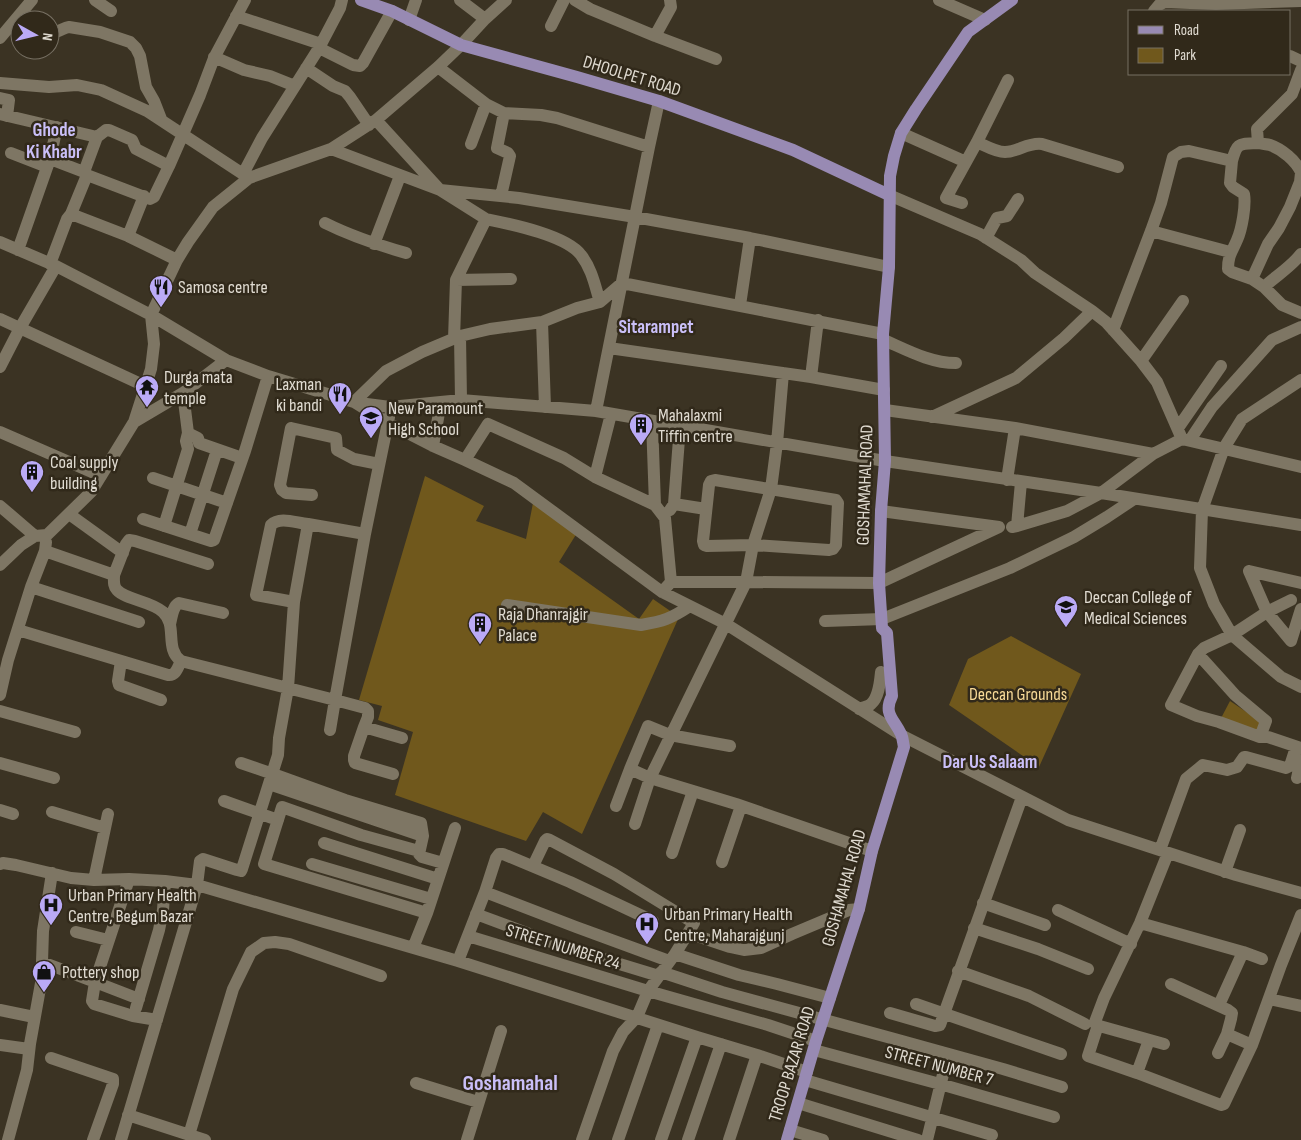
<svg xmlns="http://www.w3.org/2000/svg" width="1301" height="1140" viewBox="0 0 1301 1140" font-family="'Sofia Sans Condensed',sans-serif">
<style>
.green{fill:#70581c}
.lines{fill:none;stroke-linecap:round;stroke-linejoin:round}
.minor{stroke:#7e7664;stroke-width:12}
.major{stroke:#988ab3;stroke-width:12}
.labels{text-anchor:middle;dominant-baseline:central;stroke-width:5;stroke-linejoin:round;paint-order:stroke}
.street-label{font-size:18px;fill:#e0dbd1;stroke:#31291a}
.poi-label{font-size:18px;fill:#e0dbd1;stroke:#31291a;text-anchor:start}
.park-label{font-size:18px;fill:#f8da97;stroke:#31291a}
.neighbourhood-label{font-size:19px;font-weight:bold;fill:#cabff8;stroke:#31291a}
.district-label{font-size:22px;font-weight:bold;fill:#cabff8;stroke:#31291a}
</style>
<rect width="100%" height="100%" fill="#3b3323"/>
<path class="green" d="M 425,476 L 484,506 L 476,521 L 526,539 L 533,503 L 577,533 L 559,562 L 639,619 L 653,599 L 679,617 L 582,834 L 543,812 L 526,841 L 395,795 L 413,732 L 378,720 L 382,706 L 359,700 Z
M 1011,636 L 1081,674 L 1039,767 L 949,705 L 968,659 Z
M 1230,701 L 1260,721 L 1257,736 L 1219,722 Z"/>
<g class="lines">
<path class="minor" d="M 95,0 L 111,11
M 460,0 L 485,19
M 575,0 L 590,9 L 655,36 L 716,59
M 939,0 L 985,20
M 1154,11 L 1159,5 L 1165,2 L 1216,4 L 1301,1
M 236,16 L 321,44
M 409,20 L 416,0
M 551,26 L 564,0
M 50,31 C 58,34 62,28 69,27 L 100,32 L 130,42 L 136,48 L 140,56 L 146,87 L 154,101 L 161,119
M 655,36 L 671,7 L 670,0
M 0,38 L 32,0
M 319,48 L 353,65 L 360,66 L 363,63 L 392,11
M 1290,56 L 1301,61
M 214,57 L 244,70 L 270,76 L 295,86
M 438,67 L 486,104 L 504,113 L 541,115 L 557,118 L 649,147
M 306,68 L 333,86 L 345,91 L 350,97 L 369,125
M 0,83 L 49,87 L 77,85 L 101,90 L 147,111 L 249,178
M 0,98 L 9,100 L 7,116
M 0,114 L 97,137 L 106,130 L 109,130 L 132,140 L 136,149 L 169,166 L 154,197 L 150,199 L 87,175
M 376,120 L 440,190 L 519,198 L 635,217 L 750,238 L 889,267
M 901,133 L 966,162
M 977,142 C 986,146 996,152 1005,152 C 1018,152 1028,142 1042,144 L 1118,167
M 1258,143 C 1262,144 1267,144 1270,145 C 1282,149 1296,161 1301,172
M 471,144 L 486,104
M 331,149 L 440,190 L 486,219
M 11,153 L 47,167
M 50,159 L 57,127
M 1232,161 C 1237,142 1239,144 1258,143 L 1257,129 L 1292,94 L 1301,70
M 169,166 L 200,95 L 214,58 L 245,0
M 84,172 L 97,137
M 243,174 L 262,138 L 319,48 L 340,8 L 342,0
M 889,195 L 980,234 L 1021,260 L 1035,273 L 1092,311 L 1106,322 L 1141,361 L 1157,382 L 1182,439
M 501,196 L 510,156 L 508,153 L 497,148 L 504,113
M 962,203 L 946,198 L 977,142 L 1008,80
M 325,223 C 351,236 378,245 406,253
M 1151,231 L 1230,252
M 128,236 L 144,196
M 986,238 L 997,218 L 1007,216 L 1018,199
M 0,242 L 56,266 L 151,315 L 226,360 L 268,376 L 354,402 L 388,423 L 433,446 L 465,460 L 514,483 L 662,592 L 726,624 L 901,735 L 1068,820 L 1236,875 L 1301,893
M 374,244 L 400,176
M 18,250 L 50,159 L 84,172 L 87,175 L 71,214 L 128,236 L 177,260
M 50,264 L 67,219 L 71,214
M 1252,279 L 1264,287 C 1276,276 1291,267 1301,254
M 456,280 L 511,279
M 1264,287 L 1282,305 L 1301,313
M 740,305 L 750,238
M 0,319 L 145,386
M 542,322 L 545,407
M 1113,330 L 1151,231 L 1161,203 L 1173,157 L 1181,152 L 1189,151 L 1232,161 L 1230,183 L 1233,187 L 1244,194 C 1246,205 1242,229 1237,240 C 1232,252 1228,255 1228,269 L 1232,272 L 1252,279 L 1268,244 L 1279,228 L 1290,207 L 1300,182 L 1301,173
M 460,336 L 461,400
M 454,339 L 456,280 L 486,219 C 510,224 566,235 581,255 C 592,269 595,286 600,302
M 884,340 C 907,350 930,363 956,363
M 609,348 L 811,377 L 884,390
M 1141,361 L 1183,301
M 0,367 L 20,328 L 56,266
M 783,373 L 777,443 L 771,489 L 753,545 L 746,582 L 879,583 L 999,527 L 881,511
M 811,377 L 818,320
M 1301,380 L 1242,419 L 1224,448 L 1202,510 L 1200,568 L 1214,604 L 1232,635 L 1281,677 L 1301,687
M 183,393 L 188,433 L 198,438 L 199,443 L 242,458
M 354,402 L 386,371 L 422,352 L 460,336 L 490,329 L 542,322 L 577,308 L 600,302 L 622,283 L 883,334
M 359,403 L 390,407 L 461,400 L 596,411 L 885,461 L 1101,493 L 1301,525
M 885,410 L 1015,428 L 1153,454
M 596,411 L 649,147 L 659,101
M 932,417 L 1016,378 L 1064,338 L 1092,311
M 652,421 L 655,505
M 134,422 L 151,369 L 154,344 L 151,315 L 177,260 L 188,242 L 213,207 L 249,178 L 331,149 L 376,120 L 438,67 L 461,45 L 485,19 L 506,0
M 1178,428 L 1221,366
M 0,432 L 101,476
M 1182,439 L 1301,467
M 1190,440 L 1212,407 L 1272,340 L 1301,327
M 433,446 L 441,402
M 465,460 L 488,424 L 564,458 L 595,477 L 655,505 L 665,518 L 671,582
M 595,477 L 611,414
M 153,478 L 227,503
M 715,480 L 836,500 L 838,503 L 836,545 L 833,549 L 829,550 L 753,545 L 707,546 L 704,545 L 703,541 L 709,485 L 711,481 Z
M 1007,480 L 1015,428
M 312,495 L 286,493 L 282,490 L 280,485 L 291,428 L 336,438 L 337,450 L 354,459 L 379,464
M 674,504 L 680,426
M 0,506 L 35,536
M 670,510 L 674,504 L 706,509
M 69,514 L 123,553
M 143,519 L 211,541 L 214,540 L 245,451 L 268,376
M 164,526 L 188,449 L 186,441 L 188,433
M 1017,526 L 1067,511 L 1101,493 L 1153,454 L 1182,439
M 1012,527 L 1017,526 L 1021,482
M 190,534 L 217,450
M 47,535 L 91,492 L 134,422 L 183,393 L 226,360
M 45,551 L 114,575 C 114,581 113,586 117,590 C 126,600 151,601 163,612 C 178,626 164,648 181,661
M 0,565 L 21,545 L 35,536 L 47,535
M 1249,571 L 1267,612 L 1291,641
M 1249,571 L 1301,583
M 114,575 L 126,544 L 129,540 L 135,541 L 208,564
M 31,587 L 139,622
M 294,602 L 256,595 L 271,525 C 280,516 296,523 308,524
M 507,605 L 641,625 C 664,621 670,619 690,606
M 825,621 L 882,619 L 1010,568 L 1074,537 L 1107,517 L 1134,499
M 170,624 C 172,617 172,607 179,603 L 223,613
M 18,630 L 168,675 C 176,676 178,667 181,661 L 335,700 L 365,534
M 1291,641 L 1301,609
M 1198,654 L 1204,648 L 1232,635 L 1267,612 L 1291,600
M 121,661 L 118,681 L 119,685 L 161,700
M 0,695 L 8,660 L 31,587 L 45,551 L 46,542
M 859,709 C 863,707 868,707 871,704 C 879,697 880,682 881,672
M 0,711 L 75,732
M 364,727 L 354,756 L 354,760 L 355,763 L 393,774
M 330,730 L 335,700 L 365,708 L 368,711 L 368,717 L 364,727 L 402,738
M 1260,737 L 1266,721 L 1235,695 L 1198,654 L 1171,705 L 1197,716 L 1219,722 L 1260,737 L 1268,737 L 1301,748
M 0,763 L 54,778
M 241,763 L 273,774 L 345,800 L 421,823 L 423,836 L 419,854 L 422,857 L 443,863
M 630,769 L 650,778 L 736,804 L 872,851
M 1297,778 L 1301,760
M 275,786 L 423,836
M 224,801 L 278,820
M 616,806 L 630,769 L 648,726 L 670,735 L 730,746
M 0,810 L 13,814
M 52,812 L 105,828
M 635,824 L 650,778 L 746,582 L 671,582 L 662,592
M 324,843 L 438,879
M 1160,850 L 1186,779 L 1203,765 L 1227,770 L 1237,767 L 1244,757 L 1246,757 L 1286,768 L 1290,766 L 1296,747
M 419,851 L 361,835 L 282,807 L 264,864 L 427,913
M 672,853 L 693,791
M 722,862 L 741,806
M 0,864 L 3,863 L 16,865 L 71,878 L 94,880 L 129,879 L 165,881 L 197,885 L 458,961 L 697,1037 L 757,1055 L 807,1072
M 312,864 L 431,899
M 533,866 L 545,841 L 547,839 L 550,840 L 614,874 L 694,923 L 688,933
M 1225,872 L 1240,830
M 129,879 L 95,982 L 139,999
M 94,880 L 108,814
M 485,892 L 576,927 L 669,961
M 983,903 L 1045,925
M 1058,910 L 1131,944
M 476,914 L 567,948 L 659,976
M 1140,923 L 1243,952 L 1219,1005
M 974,928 L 1038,949 L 1088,969
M 76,932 L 108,940
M 468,936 L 648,991 L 768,1025 L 816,1041
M 413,948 L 427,913 L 455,828
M 1243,952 L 1262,959
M 675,954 L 739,975 L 777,984 L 830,998
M 458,961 L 485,892 L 496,858 L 499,854 L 503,854 L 570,882 L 653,921
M 42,962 L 43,931 L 52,873
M 958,971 L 1029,996 L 1085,1024
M 661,972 L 722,992 L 891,1038 L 1003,1069 L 1062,1087
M 1171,984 L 1228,1010 L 1232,1013 L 1231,1019 L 1227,1034 L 1252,1045
M 1269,999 L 1301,1006
M 916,1004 L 1061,1054
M 136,1008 L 159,930 L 163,910 L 165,881
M 0,1010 L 34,1017
M 890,1013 L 935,1026 L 940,1025 L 1022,797
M 1098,1025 L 1088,1056 L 1137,1073
M 1149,1040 L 1137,1073 L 1221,1105 L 1224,1104 L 1252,1045 L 1281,965 L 1301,915
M 1164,1044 L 1096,1025 L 1095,1022 L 1104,998 L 1140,923 L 1168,853
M 0,1045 L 29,1049
M 814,1050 L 940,1084 L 1054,1117
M 1218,1053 L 1227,1034
M 51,1058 L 113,1079 L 113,1084 L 93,1140
M 805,1080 L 992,1135
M 416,1083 L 478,1102
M 798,1103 L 918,1140
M 128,1115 L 205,1140
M 790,1130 L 823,1140
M 189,1135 L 233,989 L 251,952 L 264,943 L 275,942 L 289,944 L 381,976
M 8,1140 L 27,1070 L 30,1044 L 41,983 L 42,962 L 95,982 L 92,1001 L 94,1004 L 133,1016 L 157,1020
M 121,1140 L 197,885 L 200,861 L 203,859 L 237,870 L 241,871 L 242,869 L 278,755 L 279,738 L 288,688 L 294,602 L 308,524 L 365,534 L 389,417
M 467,1140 L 501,1031
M 582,1140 L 613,1051 L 623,1032 L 637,1017 L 648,991 L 675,954 L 688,933 L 730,947 L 744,950 L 761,948 L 792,934 L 849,910 L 859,909
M 618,1140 L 658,1025
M 661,1140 L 697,1037
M 688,1140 L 721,1044
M 729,1140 L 757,1055
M 927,1140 L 948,1054"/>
<path class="major" d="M 361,0 L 392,11 L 461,45 L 577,77 L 659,101 L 793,150 L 889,195
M 787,1140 L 816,1041 L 859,909 L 872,851 L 904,747 C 903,743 903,738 901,734 C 894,719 883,714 892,696 L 887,633 L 882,628 L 879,583 L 881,511 L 885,461 L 883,334 L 889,267 L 890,176 L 894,156 L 901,133 L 916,109 L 968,32 L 1012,0"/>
</g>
<defs>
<g id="restaurant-pin" transform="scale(1.25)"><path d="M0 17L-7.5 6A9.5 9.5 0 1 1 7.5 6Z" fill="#baaaf6" stroke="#31291a"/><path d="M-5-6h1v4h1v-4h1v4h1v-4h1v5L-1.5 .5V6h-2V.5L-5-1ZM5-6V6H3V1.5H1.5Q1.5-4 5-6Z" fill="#111"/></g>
<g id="temple-pin" transform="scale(1.25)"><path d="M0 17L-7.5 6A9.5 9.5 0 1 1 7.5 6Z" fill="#baaaf6" stroke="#31291a"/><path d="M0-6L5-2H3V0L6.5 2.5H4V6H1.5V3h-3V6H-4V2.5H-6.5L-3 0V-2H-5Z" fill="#111"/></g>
<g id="university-pin" transform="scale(1.25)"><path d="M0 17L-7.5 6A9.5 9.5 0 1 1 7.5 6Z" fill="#baaaf6" stroke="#31291a"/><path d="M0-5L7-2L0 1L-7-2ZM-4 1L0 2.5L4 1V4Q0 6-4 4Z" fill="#111"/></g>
<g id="building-pin" transform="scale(1.25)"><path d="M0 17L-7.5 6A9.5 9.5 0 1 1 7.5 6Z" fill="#baaaf6" stroke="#31291a"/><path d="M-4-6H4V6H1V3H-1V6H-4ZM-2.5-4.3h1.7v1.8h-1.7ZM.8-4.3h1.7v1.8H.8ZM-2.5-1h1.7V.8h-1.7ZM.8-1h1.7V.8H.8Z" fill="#111"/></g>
<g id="hospital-pin" transform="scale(1.25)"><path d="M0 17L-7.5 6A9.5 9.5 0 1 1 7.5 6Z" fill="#baaaf6" stroke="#31291a"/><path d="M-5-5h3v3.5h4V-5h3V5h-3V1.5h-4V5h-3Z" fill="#111"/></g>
<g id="shop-pin" transform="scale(1.25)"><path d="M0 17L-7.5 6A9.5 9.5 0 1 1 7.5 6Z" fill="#baaaf6" stroke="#31291a"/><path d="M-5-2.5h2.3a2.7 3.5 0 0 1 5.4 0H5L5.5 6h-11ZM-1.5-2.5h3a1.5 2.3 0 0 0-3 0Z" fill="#111"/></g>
</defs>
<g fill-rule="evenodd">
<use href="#restaurant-pin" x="161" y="287"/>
<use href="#temple-pin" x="147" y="387"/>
<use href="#restaurant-pin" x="340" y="394"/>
<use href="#university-pin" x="371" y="418"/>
<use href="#building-pin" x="641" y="425"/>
<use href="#building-pin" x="32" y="472"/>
<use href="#university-pin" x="1066" y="607"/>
<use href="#building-pin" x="480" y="624"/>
<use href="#hospital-pin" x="51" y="905"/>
<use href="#hospital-pin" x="647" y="924"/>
<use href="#shop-pin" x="44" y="972"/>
</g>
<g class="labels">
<g class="street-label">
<text transform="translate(632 76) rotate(17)">DHOOLPET ROAD</text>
<text transform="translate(865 485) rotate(-88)">GOSHAMAHAL ROAD</text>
<text transform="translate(844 888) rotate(-74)">GOSHAMAHAL ROAD</text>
<text transform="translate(563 947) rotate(17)">STREET NUMBER 24</text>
<text transform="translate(792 1064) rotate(-73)">TROOP BAZAR ROAD</text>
<text transform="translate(939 1066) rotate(15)">STREET NUMBER 7</text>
</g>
<g class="poi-label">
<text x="178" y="287">Samosa centre</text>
<text x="164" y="377">Durga mata<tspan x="164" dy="21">temple</tspan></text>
<text x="322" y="384" text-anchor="end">Laxman<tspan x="322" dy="21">ki bandi</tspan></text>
<text x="388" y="408">New Paramount<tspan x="388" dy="21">High School</tspan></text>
<text x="658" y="415">Mahalaxmi<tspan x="658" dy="21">Tiffin centre</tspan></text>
<text x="50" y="462">Coal supply<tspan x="50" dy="21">building</tspan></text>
<text x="1084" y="597">Deccan College of<tspan x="1084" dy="21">Medical Sciences</tspan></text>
<text x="498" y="614">Raja Dhanrajgir<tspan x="498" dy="21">Palace</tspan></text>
<text x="68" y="895">Urban Primary Health<tspan x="68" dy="21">Centre, Begum Bazar</tspan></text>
<text x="664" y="914">Urban Primary Health<tspan x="664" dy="21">Centre, Maharajgunj</tspan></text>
<text x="62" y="972">Pottery shop</text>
</g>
<g class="park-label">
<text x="1018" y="694">Deccan Grounds</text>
</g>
<g class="neighbourhood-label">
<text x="54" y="130">Ghode<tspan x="54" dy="22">Ki Khabr</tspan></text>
<text x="656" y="327">Sitarampet</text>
<text x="990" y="762">Dar Us Salaam</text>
</g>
<g class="district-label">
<text x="510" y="1083">Goshamahal</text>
</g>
</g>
<rect x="1128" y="10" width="162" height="65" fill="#31291a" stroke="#777063"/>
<rect x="1138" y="26" width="25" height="8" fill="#988ab3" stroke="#777063"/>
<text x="1174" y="35" font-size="15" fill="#e0dbd1">Road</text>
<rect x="1138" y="48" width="25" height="15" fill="#70581c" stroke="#777063"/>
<text x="1174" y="60" font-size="15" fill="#e0dbd1">Park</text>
<g transform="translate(35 35) rotate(98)"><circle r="24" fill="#31291a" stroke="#777063"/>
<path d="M0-4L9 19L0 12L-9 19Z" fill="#baaaf6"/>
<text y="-8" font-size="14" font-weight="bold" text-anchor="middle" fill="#e0dbd1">N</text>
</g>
</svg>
